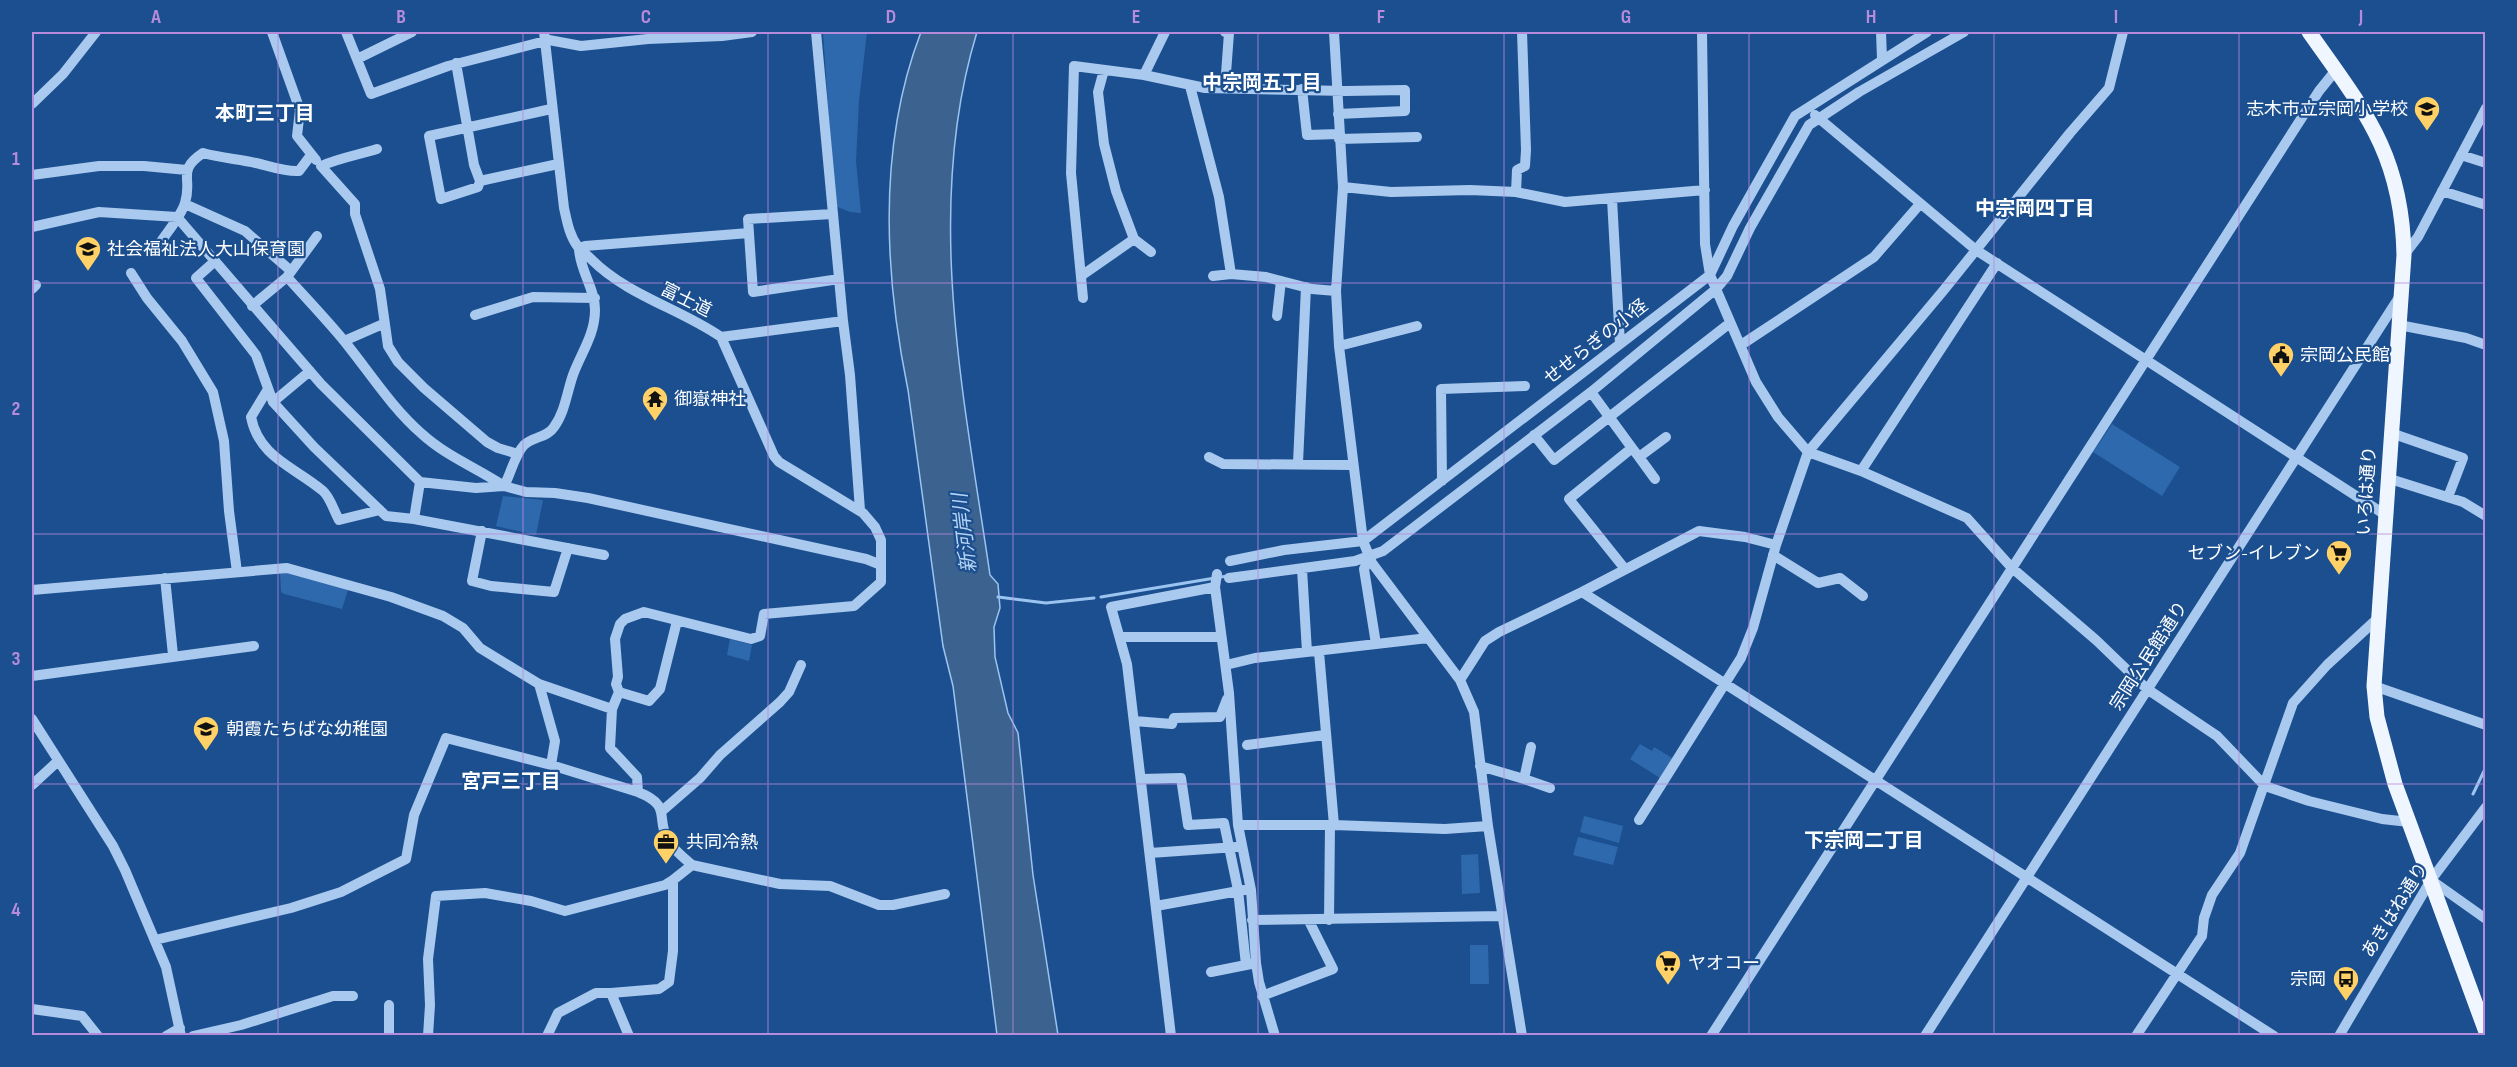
<svg xmlns="http://www.w3.org/2000/svg" width="2517" height="1067" viewBox="0 0 2517 1067" font-family="'Sofia Sans Condensed','Noto Sans JP',sans-serif">
<style>
.green{fill:#2e69ad}
.water{fill:#3c6290;stroke:#9cc4f0;stroke-width:1.5}
.lines{fill:none;stroke-linecap:round;stroke-linejoin:round}
.stream{stroke:#9cc4f0;stroke-width:3}
.minor{stroke:#a9c9ee;stroke-width:10}
.major{stroke:#f0f6ff;stroke-width:15}
.grid{fill:none;stroke:#b68bdc;stroke-width:1.5;stroke-opacity:0.55}
.labels{text-anchor:middle;dominant-baseline:central;stroke-width:4.5;stroke-linejoin:round;paint-order:stroke}
.poi-label{font-size:18px;fill:#fff;stroke:#1b4f8f;text-anchor:start}
.street-label{font-size:18px;fill:#fff;stroke:#1b4f8f}
.neighbourhood-label{font-size:20px;font-weight:bold;fill:#fff;stroke:#1b4f8f}
.water-label{font-size:20px;font-style:italic;fill:#b5d3f5;stroke:#1b4f8f}
.neatline{fill:none;stroke:#b68bdc;stroke-width:2}
.grid-label{font-size:20px;text-anchor:middle;font-weight:bold;fill:#b68bdc}
</style>
<rect width="100%" height="100%" fill="#1b4f8f"/>
<path class="green" d="M 823,32 L 867,32 L 859,101 L 856,161 L 861,213 L 850,212 L 835,206 Z
M 2112,424 L 2180,467 L 2162,496 L 2093,452 Z
M 503,496 L 543,500 L 536,535 L 496,526 Z
M 280,572 L 293,572 L 349,587 L 342,609 L 284,594 L 281,592 Z
M 730,639 L 752,645 L 749,661 L 727,655 Z
M 1640,744 L 1652,751 L 1654,747 L 1672,758 L 1660,778 L 1630,759 Z
M 1584,816 L 1623,826 L 1619,843 L 1580,832 Z
M 1578,837 L 1618,847 L 1613,865 L 1573,855 Z
M 1478,854 L 1480,893 L 1462,894 L 1461,855 Z
M 1488,945 L 1489,984 L 1470,984 L 1470,945 Z"/>
<path class="water" d="M 921,32 L 977,32 C 923,208 964,397 990,575 L 998,584 L 1000,608 L 994,627 L 995,657 L 1008,713 L 1018,733 L 1033,875 L 1058,1035 L 997,1035 L 953,686 L 943,646 L 908,390 C 884,273 878,144 921,32 Z"/>
<g class="lines">
<path class="stream" d="M 998,597 L 1046,603 L 1094,598
M 1101,597 L 1227,576
M 2473,794 L 2486,767"/>
<path class="minor" d="M 272,32 L 300,110 L 297,136 L 316,160
M 346,32 L 371,94 L 448,66 L 549,40 L 581,46 L 648,39 L 722,36 L 752,32
M 544,32 L 564,208 C 567,221 569,235 578,247 C 581,251 587,255 591,259 C 628,296 679,308 721,337 L 774,456 L 779,462 L 863,513 L 875,527 L 881,540 L 881,565
M 816,32 L 843,321 L 850,375 L 860,510
M 1225,32 L 1229,33 L 1225,87
M 1334,32 L 1343,187 L 1336,291 L 1339,346 L 1363,541 L 1372,563 L 1460,680 L 1474,712 L 1488,826 L 1522,1036
M 1702,32 L 1705,244 L 1710,275 L 1756,382 L 1778,417 L 1808,452 L 1861,471 L 1967,518 L 2011,567 L 2096,640 L 2147,689 L 2217,736 L 2265,786 L 2309,801 L 2382,819 L 2409,822
M 1881,32 L 1882,59
M 357,59 L 412,32
M 456,63 L 474,165 L 480,181
M 1104,70 L 1098,92 L 1104,144 L 1116,191 L 1134,239 L 1151,252
M 1144,75 L 1165,32
M 1190,86 L 1219,197 L 1231,274 L 1266,277 L 1312,289 L 1336,291
M 1302,89 L 1307,135 L 1339,134
M 32,104 L 63,74 L 96,32
M 551,109 L 429,136 L 441,199 L 478,187 L 480,181 L 558,164
M 1815,115 L 1976,250 L 2384,514
M 1339,139 L 1417,137
M 377,149 C 358,155 339,158 321,166 L 355,204 L 355,214 L 380,289 L 388,346 L 398,362 L 424,388 L 487,442 L 498,448 L 518,454
M 2461,155 L 2486,163
M 32,175 L 99,166 L 144,166 L 187,170
M 1343,187 L 1391,192 L 1470,190 L 1516,192 L 1565,202 L 1705,190
M 2442,191 L 2486,205
M 1516,192 L 1517,170 L 1525,166 L 1526,150 L 1522,32
M 1612,199 L 1620,344
M 185,204 L 245,231 L 291,271
M 832,214 L 748,219 L 753,292 L 839,279
M 32,227 L 99,212 L 177,217 L 321,384 L 420,482 L 476,488 L 504,486 L 526,492 L 555,493 L 588,498 L 866,559 L 881,565 L 881,582 L 854,606 L 764,614 L 760,636 L 751,639 L 644,612 L 625,619 L 620,624 L 615,639 L 618,677 L 616,684 L 619,692 L 612,709 L 610,748 L 637,777 L 638,792 C 673,806 655,817 668,841 C 674,850 685,859 692,865
M 160,243 C 168,231 181,216 185,203 C 193,178 176,171 203,153 C 221,158 238,159 256,163 C 270,166 284,172 299,171 L 311,155
M 2404,255 L 2418,237 L 2486,108
M 214,262 L 196,278 L 256,355 L 273,402 L 314,447 L 386,516 L 414,519 L 604,555
M 131,273 L 147,298 L 182,341 L 213,392 L 224,441 L 229,511 L 237,572
M 1081,276 L 1134,239
M 1213,276 L 1231,274
M 287,277 C 306,298 327,320 345,342 C 370,373 392,408 422,434 C 446,456 477,468 504,486 C 511,474 514,456 524,445 C 534,436 547,438 554,427 C 565,412 567,392 573,375 C 581,353 595,335 595,310 C 595,288 580,271 579,249 L 585,246 L 749,233
M 32,289 L 36,285
M 1083,298 L 1071,173 L 1074,66 L 1144,75 L 1205,88 L 1346,91 L 1405,90 L 1405,111 L 1338,114
M 252,306 L 287,277 L 317,236
M 475,315 L 533,297 L 595,298
M 1277,316 L 1281,281
M 2399,325 L 2466,338 L 2486,345
M 721,337 L 843,321
M 344,341 L 383,324
M 1741,345 L 1874,257 L 1920,204
M 1339,346 L 1417,326
M 268,389 L 251,417 C 259,458 295,467 323,491 C 330,497 334,511 339,520 L 380,510
M 1591,392 L 1632,448 L 1569,499 L 1625,569
M 273,402 L 310,371
M 2391,433 L 2463,458 L 2448,497
M 1534,435 L 1554,460 L 1730,323
M 1632,448 L 1639,457 L 1666,437
M 1209,457 L 1223,464 L 1352,465
M 1639,457 L 1655,479
M 1298,463 L 1306,287
M 1861,471 L 1997,263
M 2387,478 L 2463,502 L 2486,516
M 1442,481 L 1441,389 L 1525,386
M 414,519 L 420,482
M 482,531 L 472,581 L 491,586 L 554,592 L 568,548
M 1773,555 L 1818,583 L 1840,578 L 1863,596
M 1370,557 L 1364,569 L 1376,644
M 1230,561 L 1284,550 L 1363,541 L 1710,275 L 1733,226 L 1795,116 L 1927,32
M 1302,569 L 1307,652
M 1217,574 L 1215,587 L 1229,693 L 1238,825 L 1251,890 L 1256,963 L 1259,982 L 1275,1036
M 165,578 L 173,655
M 1229,578 L 1355,561 L 1383,551 L 1591,392 L 1716,289 L 1727,276 L 1750,228 L 1809,125 L 1859,92 L 1964,32
M 32,590 L 287,568 L 391,597 L 443,616 L 463,628 L 480,648 L 539,684 L 555,741 L 551,765
M 1582,592 L 2274,1036
M 1120,637 L 1220,637
M 1319,652 L 1334,825
M 1226,665 L 1255,658 L 1428,638
M 32,676 L 254,646
M 1460,680 L 1485,641 L 1499,632 L 1582,592 L 1699,531 L 1745,537 L 1776,545
M 539,684 L 612,709
M 2374,686 L 2486,725
M 619,692 L 649,701 L 660,689 L 677,621
M 32,719 L 113,846 L 125,870 L 166,967 L 181,1036
M 1134,721 L 1172,724 L 1174,718 L 1220,717 L 1227,699
M 1247,745 L 1325,735
M 1531,747 L 1524,779 L 1550,788
M 1480,766 L 1524,779
M 1141,779 L 1181,778 L 1188,825 L 1224,823 L 1238,890 L 1246,965 L 1256,963
M 32,785 L 58,761
M 662,811 L 700,778 L 720,755 L 780,702 L 789,692 L 801,665
M 1639,820 L 1741,658 L 1753,628 L 1776,545 L 1808,452 L 1943,291 L 2070,133 L 2109,88 L 2123,32
M 1238,825 L 1334,825 L 1445,829 L 1488,826
M 1150,853 L 1236,847
M 673,880 L 692,865 L 780,884 L 830,886 L 879,905 L 893,905 L 945,894
M 2431,880 L 2486,919
M 1156,906 L 1244,890
M 1252,920 L 1502,916
M 1329,920 L 1330,825
M 155,940 L 291,908 L 341,892 L 406,859 L 414,815 L 446,738 L 551,765 L 638,792
M 1211,972 L 1246,965
M 1262,996 L 1333,969 L 1309,921
M 32,1009 L 82,1016 L 98,1036
M 166,1036 L 180,1028
M 193,1036 L 241,1025 L 333,996 L 353,996
M 389,1036 L 389,1005
M 428,1036 L 430,1005 L 428,959 L 436,896 L 485,893 L 531,901 L 565,911 L 665,885 L 673,880 L 673,951 L 669,982 L 659,989 L 611,993 L 629,1036
M 547,1036 L 558,1013 L 596,993 L 611,993
M 1171,1036 L 1127,664 L 1111,607 L 1215,587
M 1711,1036 L 2319,91 L 2336,70
M 1925,1036 L 2400,296
M 2136,1036 L 2202,936 L 2204,918 L 2212,895 L 2240,853 L 2293,703 L 2327,665 L 2377,619
M 2339,1036 L 2431,880 L 2486,807"/>
<path class="major" d="M 2309,32 C 2364,110 2402,154 2404,255 L 2374,686 L 2377,717 L 2395,784 L 2486,1032"/>
</g>
<path class="grid" d="M 278,32 L 278,1036M 523,32 L 523,1036M 768,32 L 768,1036M 1013,32 L 1013,1036M 1258,32 L 1258,1036M 1504,32 L 1504,1036M 1749,32 L 1749,1036M 1994,32 L 1994,1036M 2239,32 L 2239,1036M 32,283 L 2486,283M 32,534 L 2486,534M 32,784 L 2486,784"/>
<defs>
<g id="school-pin" transform="scale(1.35)"><path d="M0 17L-7.5 6A9.5 9.5 0 1 1 7.5 6Z" fill="#ffd166" stroke="#1b4f8f"/><path d="M0-5L7-2L0 1L-7-2ZM-4 1L0 2.5L4 1V4Q0 6-4 4Z" fill="#111"/></g>
<g id="civic-pin" transform="scale(1.35)"><path d="M0 17L-7.5 6A9.5 9.5 0 1 1 7.5 6Z" fill="#ffd166" stroke="#1b4f8f"/><path d="M-.6-6.5H3V-4.5H.6V-3L4-1V1h2V6H-6V1h2V-1L-.6-3ZM-1.2 2.5V6h2.4V2.5Z" fill="#111"/></g>
<g id="temple-pin" transform="scale(1.35)"><path d="M0 17L-7.5 6A9.5 9.5 0 1 1 7.5 6Z" fill="#ffd166" stroke="#1b4f8f"/><path d="M0-6L5-2H3V0L6.5 2.5H4V6H1.5V3h-3V6H-4V2.5H-6.5L-3 0V-2H-5Z" fill="#111"/></g>
<g id="supermarket-pin" transform="scale(1.35)"><path d="M0 17L-7.5 6A9.5 9.5 0 1 1 7.5 6Z" fill="#ffd166" stroke="#1b4f8f"/><path d="M-6-5.5h2.5l.6 2H6L4.5 2H-2.5L-4.4-4H-6ZM-1.5 3.2a1.3 1.3 0 1 0 .1 0ZM3 3.2a1.3 1.3 0 1 0 .1 0Z" fill="#111"/></g>
<g id="office-pin" transform="scale(1.35)"><path d="M0 17L-7.5 6A9.5 9.5 0 1 1 7.5 6Z" fill="#ffd166" stroke="#1b4f8f"/><path d="M-6-3h4V-5.5h4V-3h4V5H-6ZM-1-4.5V-3h2v-1.5ZM-6 0V1H6V0Z" fill="#111"/></g>
<g id="bus-pin" transform="scale(1.35)"><path d="M0 17L-7.5 6A9.5 9.5 0 1 1 7.5 6Z" fill="#ffd166" stroke="#1b4f8f"/><path d="M-5-6H5V4H4V6H2V4H-2V6H-4V4H-5ZM-3.5-4V0h7V-4ZM-3.5 1.2v1.5H-2V1.2ZM2 1.2v1.5H3.5V1.2Z" fill="#111"/></g>
</defs>
<g fill-rule="evenodd">
<use href="#school-pin" x="2427" y="109"/>
<use href="#school-pin" x="88" y="249"/>
<use href="#civic-pin" x="2281" y="355"/>
<use href="#temple-pin" x="655" y="399"/>
<use href="#supermarket-pin" x="2339" y="553"/>
<use href="#school-pin" x="206" y="729"/>
<use href="#office-pin" x="666" y="842"/>
<use href="#supermarket-pin" x="1668" y="963"/>
<use href="#bus-pin" x="2346" y="979"/>
</g>
<g class="labels">
<g class="poi-label">
<text x="2408" y="109" text-anchor="end">志木市立宗岡小学校</text>
<text x="107" y="249">社会福祉法人大山保育園</text>
<text x="2300" y="355">宗岡公民館</text>
<text x="674" y="399">御嶽神社</text>
<text x="2320" y="553" text-anchor="end">セブン-イレブン</text>
<text x="226" y="729">朝霞たちばな幼稚園</text>
<text x="686" y="842">共同冷熱</text>
<text x="1688" y="963">ヤオコー</text>
<text x="2326" y="979" text-anchor="end">宗岡</text>
</g>
<g class="street-label">
<text transform="translate(686 300) rotate(26)">富士道</text>
<text transform="translate(1596 342) rotate(-38)">せせらぎの小径</text>
<text transform="translate(2367 491) rotate(-86)">いろは通り</text>
<text transform="translate(2149 656) rotate(-57)">宗岡公民館通り</text>
<text transform="translate(2395 910) rotate(-58)">あきはね通り</text>
</g>
<g class="neighbourhood-label">
<text x="1262" y="83">中宗岡五丁目</text>
<text x="265" y="114">本町三丁目</text>
<text x="2035" y="209">中宗岡四丁目</text>
<text x="511" y="782">宮戸三丁目</text>
<text x="1864" y="841">下宗岡二丁目</text>
</g>
<g class="water-label">
<text transform="translate(965 533) rotate(-97)">新河岸川</text>
</g>
</g>
<rect width="2517" height="1067" fill="none" stroke="#1b4f8f" stroke-width="66"/>
<rect x="33" y="33" width="2451" height="1001" class="neatline"/>
<g class="grid-label">
<text x="156" y="23">A</text>
<text x="401" y="23">B</text>
<text x="646" y="23">C</text>
<text x="891" y="23">D</text>
<text x="1136" y="23">E</text>
<text x="1381" y="23">F</text>
<text x="1626" y="23">G</text>
<text x="1871" y="23">H</text>
<text x="2116" y="23">I</text>
<text x="2361" y="23">J</text>
<text x="16" y="165">1</text>
<text x="16" y="415">2</text>
<text x="16" y="665">3</text>
<text x="16" y="916">4</text>
</g>
</svg>
